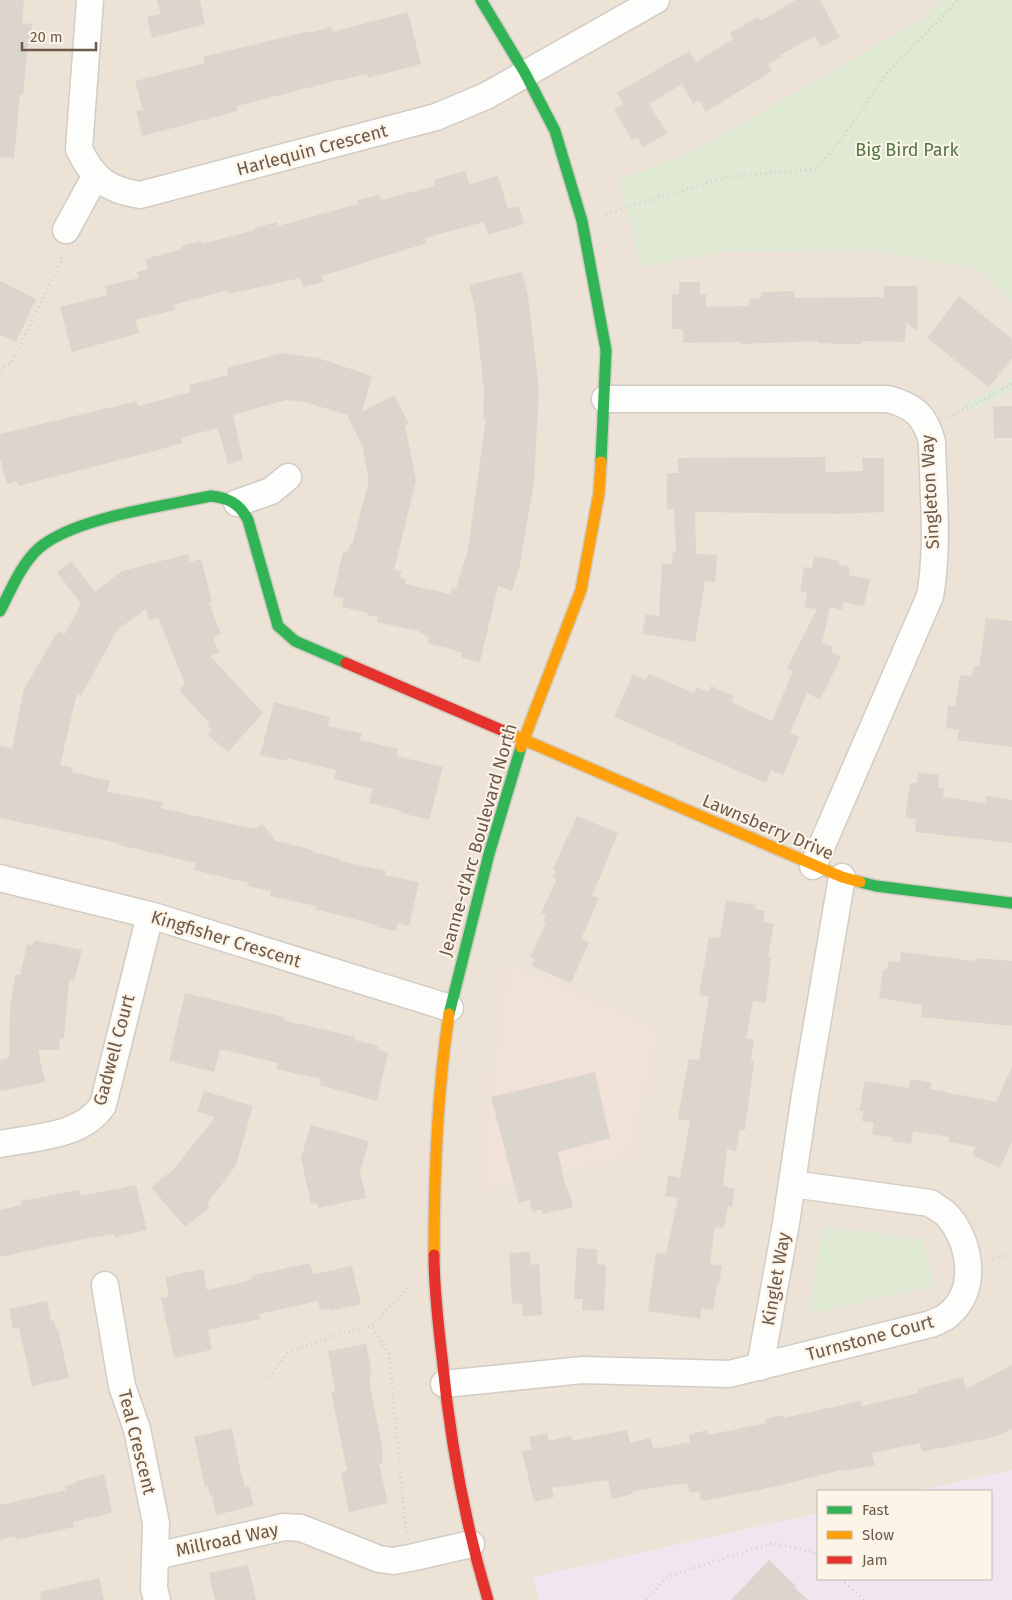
<svg xmlns="http://www.w3.org/2000/svg" width="1012" height="1600" viewBox="0 0 1012 1600" font-family="'Fira Sans',sans-serif">
<style>
.residential{fill:#ece2d5;fill-rule:evenodd}
.commercial{fill:#f1e2d8}
.education{fill:#f0e6ef}
.green{fill:#dfe9d3}
.building{fill:#dcd5cd}
.lines{fill:none;stroke-linecap:round;stroke-linejoin:round}
.street-casing{stroke:#d2ccc6;stroke-width:29}
.fast-casing{stroke:#d1cbc2;stroke-width:14}
.slow-casing{stroke:#d1cbc2;stroke-width:14}
.jam-casing{stroke:#d1cbc2;stroke-width:14}
.path{stroke:#d5cfc9;stroke-width:3;stroke-dasharray:1 4;stroke-linecap:butt}
.street{stroke:#fdfdfb;stroke-width:26}
.fast{stroke:#30b455;stroke-width:11}
.slow{stroke:#ff9f0a;stroke-width:11}
.jam{stroke:#e5322d;stroke-width:11}
.labels{text-anchor:middle;dominant-baseline:central;stroke-width:4;stroke-linejoin:round;paint-order:stroke}
.street-label{font-size:18px;fill:#6d594b;stroke:#fcf5e7}
.park-label{font-size:18px;fill:#537748;stroke:#fcf5e7}
</style>
<rect width="100%" height="100%" fill="#f3efe7"/>
<path class="residential" d="M 0,0 L 1012,0 L 1012,1600 L 0,1600 ZM 818,1491 L 991,1491 L 991,1579 L 818,1579 Z"/>
<path class="commercial" d="M 510,965 L 658,1029 L 627,1156 L 485,1188 L 491,1094 Z"/>
<path class="education" d="M 1012,1470 L 1012,1600 L 539,1600 L 532,1577 L 818,1513 L 818,1579 L 991,1579 L 991,1491 L 916,1491 Z"/>
<path class="green" d="M 940,0 L 1012,0 L 1012,302 L 980,270 L 878,251 L 722,252 L 641,267 L 619,180 L 696,150 L 927,16 Z
M 1012,378 L 1012,391 L 968,413 L 964,403 Z
M 823,1226 L 922,1239 L 935,1286 L 808,1314 Z"/>
<path class="building" d="M 0,0 L 24,0 L 22,23 L 32,24 L 30,45 L 28,45 L 23,95 L 20,94 L 14,158 L 0,157 Z
M 157,0 L 200,0 L 205,24 L 152,38 L 147,17 L 161,14 Z
M 796,0 L 820,0 L 840,37 L 821,47 L 815,36 L 780,55 L 781,57 L 768,64 L 772,71 L 706,112 L 699,100 L 693,104 L 682,84 L 649,104 L 667,133 L 643,147 L 638,137 L 632,140 L 614,109 L 623,104 L 617,93 L 689,51 L 696,62 L 733,39 L 730,33 L 758,17 L 760,21 Z
M 408,12 L 421,64 L 368,78 L 367,74 L 327,83 L 237,106 L 238,111 L 142,136 L 136,111 L 143,110 L 135,81 L 205,63 L 203,57 L 309,31 L 309,33 L 331,27 L 332,32 Z
M 465,171 L 469,184 L 498,176 L 508,209 L 519,206 L 524,224 L 488,235 L 484,222 L 425,238 L 427,243 L 322,276 L 324,282 L 303,287 L 300,278 L 228,294 L 227,290 L 173,305 L 175,310 L 135,320 L 139,333 L 72,352 L 60,307 L 107,295 L 105,286 L 139,278 L 137,272 L 148,269 L 145,259 L 182,249 L 181,246 L 201,241 L 202,244 L 255,230 L 254,228 L 277,222 L 278,226 L 358,204 L 357,200 L 379,195 L 381,200 L 435,186 L 434,180 Z
M 522,272 L 528,296 L 539,389 L 534,483 L 519,569 L 512,591 L 498,586 L 480,662 L 461,658 L 462,653 L 452,649 L 428,644 L 429,637 L 418,631 L 377,622 L 378,617 L 367,615 L 368,613 L 342,607 L 344,598 L 333,596 L 343,552 L 347,553 L 350,544 L 352,545 L 369,480 L 362,445 L 347,415 L 308,403 L 286,400 L 233,415 L 243,460 L 228,464 L 218,428 L 181,438 L 182,443 L 151,452 L 18,486 L 17,481 L 7,484 L 0,458 L 0,434 L 137,401 L 138,406 L 191,392 L 189,385 L 228,375 L 227,368 L 283,353 L 318,358 L 372,376 L 362,412 L 394,395 L 409,424 L 405,426 L 416,480 L 394,570 L 402,571 L 400,577 L 406,579 L 405,584 L 450,594 L 452,588 L 456,589 L 468,549 L 486,419 L 483,419 L 484,390 L 475,308 L 469,285 Z
M 0,281 L 36,299 L 16,342 L 0,335 Z
M 679,282 L 700,282 L 700,295 L 706,294 L 706,307 L 749,306 L 749,299 L 761,298 L 761,292 L 794,291 L 794,298 L 884,297 L 884,286 L 917,286 L 918,331 L 906,322 L 905,342 L 861,341 L 861,344 L 840,344 L 818,343 L 818,341 L 741,344 L 741,342 L 683,343 L 683,329 L 672,329 L 672,294 L 679,294 Z
M 959,296 L 1012,339 L 1012,358 L 989,387 L 927,338 Z
M 993,406 L 1012,406 L 1012,438 L 994,438 Z
M 825,457 L 826,472 L 863,471 L 862,458 L 884,458 L 884,512 L 838,514 L 695,512 L 696,554 L 717,555 L 715,582 L 705,581 L 695,642 L 642,634 L 646,614 L 659,616 L 662,563 L 672,564 L 673,552 L 676,553 L 674,509 L 667,509 L 667,473 L 678,473 L 678,458 Z
M 188,554 L 190,562 L 201,559 L 212,602 L 209,603 L 221,634 L 213,637 L 219,653 L 210,656 L 263,713 L 228,752 L 208,735 L 212,730 L 208,726 L 210,724 L 179,690 L 185,684 L 158,617 L 149,620 L 146,609 L 117,630 L 81,696 L 77,694 L 60,765 L 73,768 L 72,772 L 110,781 L 107,792 L 163,802 L 161,808 L 254,829 L 262,824 L 274,837 L 273,840 L 313,850 L 313,852 L 341,859 L 340,861 L 386,871 L 385,875 L 419,882 L 409,926 L 397,923 L 396,931 L 377,927 L 377,925 L 315,909 L 316,906 L 270,896 L 271,891 L 247,886 L 248,883 L 194,870 L 196,863 L 119,845 L 119,843 L 0,818 L 0,746 L 12,749 L 24,689 L 58,631 L 65,634 L 81,604 L 57,572 L 71,561 L 95,592 L 122,571 Z
M 814,556 L 839,561 L 839,565 L 850,567 L 848,575 L 870,579 L 864,606 L 844,602 L 842,610 L 830,607 L 822,642 L 833,647 L 831,652 L 841,657 L 822,696 L 819,699 L 807,693 L 790,733 L 799,737 L 783,775 L 771,770 L 766,783 L 614,717 L 633,674 L 646,680 L 649,674 L 694,693 L 696,687 L 708,692 L 711,686 L 734,696 L 731,702 L 772,721 L 793,671 L 787,668 L 817,609 L 804,607 L 807,593 L 800,592 L 804,567 L 812,568 Z
M 986,618 L 1012,621 L 1012,747 L 957,740 L 959,730 L 946,728 L 948,705 L 955,706 L 960,675 L 972,676 L 974,666 L 979,667 Z
M 274,702 L 330,717 L 328,726 L 362,733 L 360,740 L 398,749 L 396,756 L 443,767 L 429,820 L 401,813 L 401,811 L 369,803 L 373,789 L 334,779 L 336,770 L 287,758 L 286,761 L 260,755 Z
M 918,772 L 939,775 L 938,787 L 944,788 L 943,797 L 985,803 L 986,796 L 1012,800 L 1012,843 L 915,832 L 916,819 L 905,818 L 910,783 L 917,783 Z
M 577,816 L 618,833 L 592,896 L 599,898 L 581,939 L 589,942 L 571,983 L 532,966 L 535,959 L 530,957 L 546,923 L 543,922 L 546,915 L 541,913 L 557,879 L 553,877 L 556,871 L 553,869 Z
M 726,900 L 756,905 L 755,909 L 765,911 L 763,922 L 774,924 L 768,957 L 771,957 L 766,1003 L 753,1001 L 746,1038 L 754,1040 L 751,1060 L 754,1061 L 745,1130 L 740,1130 L 736,1151 L 727,1149 L 723,1186 L 735,1189 L 732,1207 L 728,1206 L 724,1228 L 715,1227 L 710,1264 L 722,1266 L 719,1285 L 717,1284 L 713,1310 L 701,1308 L 700,1319 L 648,1311 L 656,1253 L 666,1254 L 678,1198 L 665,1196 L 668,1175 L 680,1178 L 690,1121 L 678,1119 L 678,1116 L 689,1059 L 699,1060 L 709,996 L 699,995 L 709,937 L 720,938 Z
M 34,940 L 82,950 L 74,981 L 69,980 L 64,1039 L 60,1039 L 59,1050 L 38,1050 L 45,1082 L 0,1091 L 0,1060 L 9,1058 L 10,1009 L 15,975 L 20,975 L 27,944 L 33,946 Z
M 901,952 L 975,961 L 976,958 L 1012,961 L 1012,1026 L 921,1017 L 923,1005 L 879,998 L 883,969 L 887,970 L 889,961 L 900,962 Z
M 185,993 L 284,1017 L 283,1020 L 355,1037 L 355,1040 L 379,1046 L 378,1050 L 388,1053 L 377,1101 L 320,1085 L 321,1079 L 276,1069 L 278,1063 L 220,1049 L 214,1072 L 169,1061 Z
M 1012,1067 L 1012,1141 L 1000,1168 L 972,1155 L 976,1147 L 949,1142 L 949,1137 L 913,1131 L 911,1144 L 892,1141 L 893,1138 L 872,1134 L 874,1123 L 862,1121 L 864,1111 L 859,1111 L 865,1081 L 909,1088 L 911,1079 L 932,1083 L 930,1089 L 996,1102 Z
M 595,1072 L 610,1138 L 558,1152 L 566,1189 L 568,1188 L 573,1207 L 543,1214 L 542,1209 L 532,1212 L 530,1200 L 519,1203 L 491,1097 Z
M 204,1091 L 253,1106 L 236,1165 L 207,1204 L 210,1207 L 185,1227 L 151,1187 L 173,1170 L 215,1117 L 197,1112 Z
M 311,1125 L 369,1141 L 360,1172 L 366,1198 L 318,1208 L 317,1203 L 311,1204 L 301,1158 Z
M 136,1185 L 147,1230 L 115,1237 L 114,1234 L 74,1241 L 0,1257 L 0,1210 L 22,1205 L 21,1201 L 79,1190 L 81,1196 Z
M 577,1248 L 597,1249 L 597,1264 L 606,1265 L 604,1311 L 582,1310 L 583,1299 L 574,1299 Z
M 530,1252 L 531,1265 L 539,1264 L 542,1315 L 523,1316 L 522,1303 L 512,1304 L 509,1253 Z
M 310,1263 L 313,1274 L 352,1266 L 361,1304 L 330,1311 L 330,1308 L 320,1310 L 318,1301 L 259,1314 L 260,1319 L 208,1330 L 212,1350 L 174,1358 L 161,1298 L 169,1297 L 165,1277 L 203,1269 L 207,1290 L 252,1280 L 251,1276 Z
M 47,1301 L 51,1320 L 54,1320 L 56,1329 L 58,1329 L 69,1378 L 32,1386 L 19,1328 L 13,1329 L 9,1309 Z
M 366,1344 L 372,1373 L 370,1374 L 370,1384 L 383,1453 L 381,1454 L 383,1463 L 379,1464 L 388,1503 L 349,1512 L 341,1472 L 347,1470 L 331,1392 L 335,1391 L 328,1351 Z
M 1012,1365 L 1012,1429 L 998,1436 L 922,1452 L 920,1443 L 872,1453 L 875,1465 L 845,1471 L 844,1469 L 778,1486 L 701,1501 L 699,1491 L 690,1493 L 687,1483 L 632,1491 L 633,1494 L 612,1499 L 608,1480 L 552,1488 L 554,1497 L 534,1502 L 522,1451 L 532,1449 L 529,1437 L 547,1433 L 549,1441 L 571,1436 L 572,1441 L 627,1430 L 630,1443 L 650,1438 L 653,1449 L 690,1442 L 689,1435 L 707,1430 L 708,1435 L 766,1423 L 765,1419 L 783,1415 L 784,1418 L 860,1401 L 862,1406 L 918,1393 L 917,1389 L 963,1377 L 966,1389 Z
M 232,1428 L 240,1469 L 245,1487 L 249,1486 L 254,1506 L 216,1515 L 212,1495 L 210,1495 L 208,1486 L 205,1487 L 194,1437 Z
M 104,1474 L 112,1513 L 73,1522 L 74,1527 L 16,1540 L 15,1536 L 0,1540 L 0,1505 L 66,1490 L 65,1486 L 75,1484 L 74,1482 Z
M 769,1560 L 796,1586 L 794,1587 L 808,1600 L 731,1600 Z
M 248,1565 L 256,1600 L 215,1600 L 209,1573 Z
M 99,1578 L 104,1600 L 41,1600 L 40,1592 Z"/>
<g class="lines">
<g class="street-casing">
<path id="street" d="M 90,0 L 79,149 C 93,179 108,190 140,195 L 436,117 L 486,96 L 656,0
M 66,230 L 96,175
M 605,399 L 888,399 C 914,406 925,415 932,442 C 933,493 939,547 930,596 L 813,866
M 237,503 L 271,491 L 288,477
M 0,878 L 150,915 L 450,1008
M 0,1144 C 35,1137 82,1137 103,1105 L 150,915
M 105,1285 L 122,1386 L 137,1429 L 156,1523 L 154,1588 L 157,1600
M 760,1367 L 786,1223 L 805,1095 L 842,877
M 444,1384 L 583,1370 L 729,1374 L 931,1324 C 937,1321 944,1319 948,1315 C 979,1291 971,1240 946,1214 C 942,1210 935,1207 930,1203 L 792,1184
M 156,1556 L 284,1527 L 301,1528 L 379,1559 L 393,1561 L 410,1558 L 471,1544"/>
</g>
<g class="fast-casing">
<path id="fast" d="M 481,0 L 525,73 L 555,131 L 582,221 L 606,350 L 601,462
M 0,611 C 11,590 20,566 38,549 C 72,518 164,506 211,496 C 229,498 240,504 248,520 L 278,626 L 295,641 L 346,663
M 860,882 L 876,886 L 1012,903
M 449,1014 L 489,854 L 521,747"/>
</g>
<g class="slow-casing">
<path id="slow" d="M 508,733 L 842,877 L 860,882
M 521,747 L 581,590 L 599,493 L 601,462
M 434,1255 C 434,1175 437,1093 449,1014"/>
</g>
<g class="jam-casing">
<path id="jam" d="M 346,663 L 508,733
M 434,1255 C 434,1289 438,1323 442,1357 C 450,1440 464,1520 488,1600"/>
</g>
<path class="path" d="M 606,214 L 726,177 L 816,169 L 844,136 L 886,74 L 958,0
M 0,370 L 12,362 L 61,261 L 62,255
M 949,417 L 1012,384
M 993,1259 L 1012,1254
M 269,1377 L 288,1353 L 334,1335 L 371,1326
M 406,1533 L 389,1353 L 371,1326 L 409,1287
M 841,1579 L 864,1600
M 646,1600 L 668,1576 L 773,1543 L 813,1552 L 818,1558"/>
<use href="#street" class="street"/>
<use href="#fast" class="fast"/>
<use href="#slow" class="slow"/>
<use href="#jam" class="jam"/>
</g>
<g class="labels">
<g class="street-label">
<text transform="translate(312 150) rotate(-15)">Harlequin Crescent</text>
<text transform="translate(930 492) rotate(-93)">Singleton Way</text>
<text transform="translate(768 827) rotate(23)">Lawnsberry Drive</text>
<text transform="translate(478 840) rotate(-74)">Jeanne-d'Arc Boulevard North</text>
<text transform="translate(226 939) rotate(17)">Kingfisher Crescent</text>
<text transform="translate(114 1050) rotate(-75)">Gadwell Court</text>
<text transform="translate(776 1279) rotate(-80)">Kinglet Way</text>
<text transform="translate(870 1338) rotate(-15)">Turnstone Court</text>
<text transform="translate(137 1442) rotate(76)">Teal Crescent</text>
<text transform="translate(227 1540) rotate(-12)">Millroad Way</text>
</g>
<g class="park-label">
<text x="907" y="150">Big Bird Park</text>
</g>
</g>
<rect x="817" y="1490" width="175" height="90" fill="#fcf5e7" stroke="#c3b7a9"/>
<rect x="827" y="1506" width="25" height="8" fill="#30b455" stroke="#c3b7a9"/>
<text x="862" y="1515" font-size="15" fill="#6d594b">Fast</text>
<rect x="827" y="1531" width="25" height="8" fill="#ff9f0a" stroke="#c3b7a9"/>
<text x="862" y="1540" font-size="15" fill="#6d594b">Slow</text>
<rect x="827" y="1556" width="25" height="8" fill="#e5322d" stroke="#c3b7a9"/>
<text x="862" y="1565" font-size="15" fill="#6d594b">Jam</text>
<path d="M22 42v8h74v-8" fill="none" stroke="#6d594b" stroke-width="2.5"/>
<text x="30" y="42" font-size="15" fill="#6d594b" stroke="#fcf5e7" stroke-width="4" paint-order="stroke">20 m</text>
</svg>
